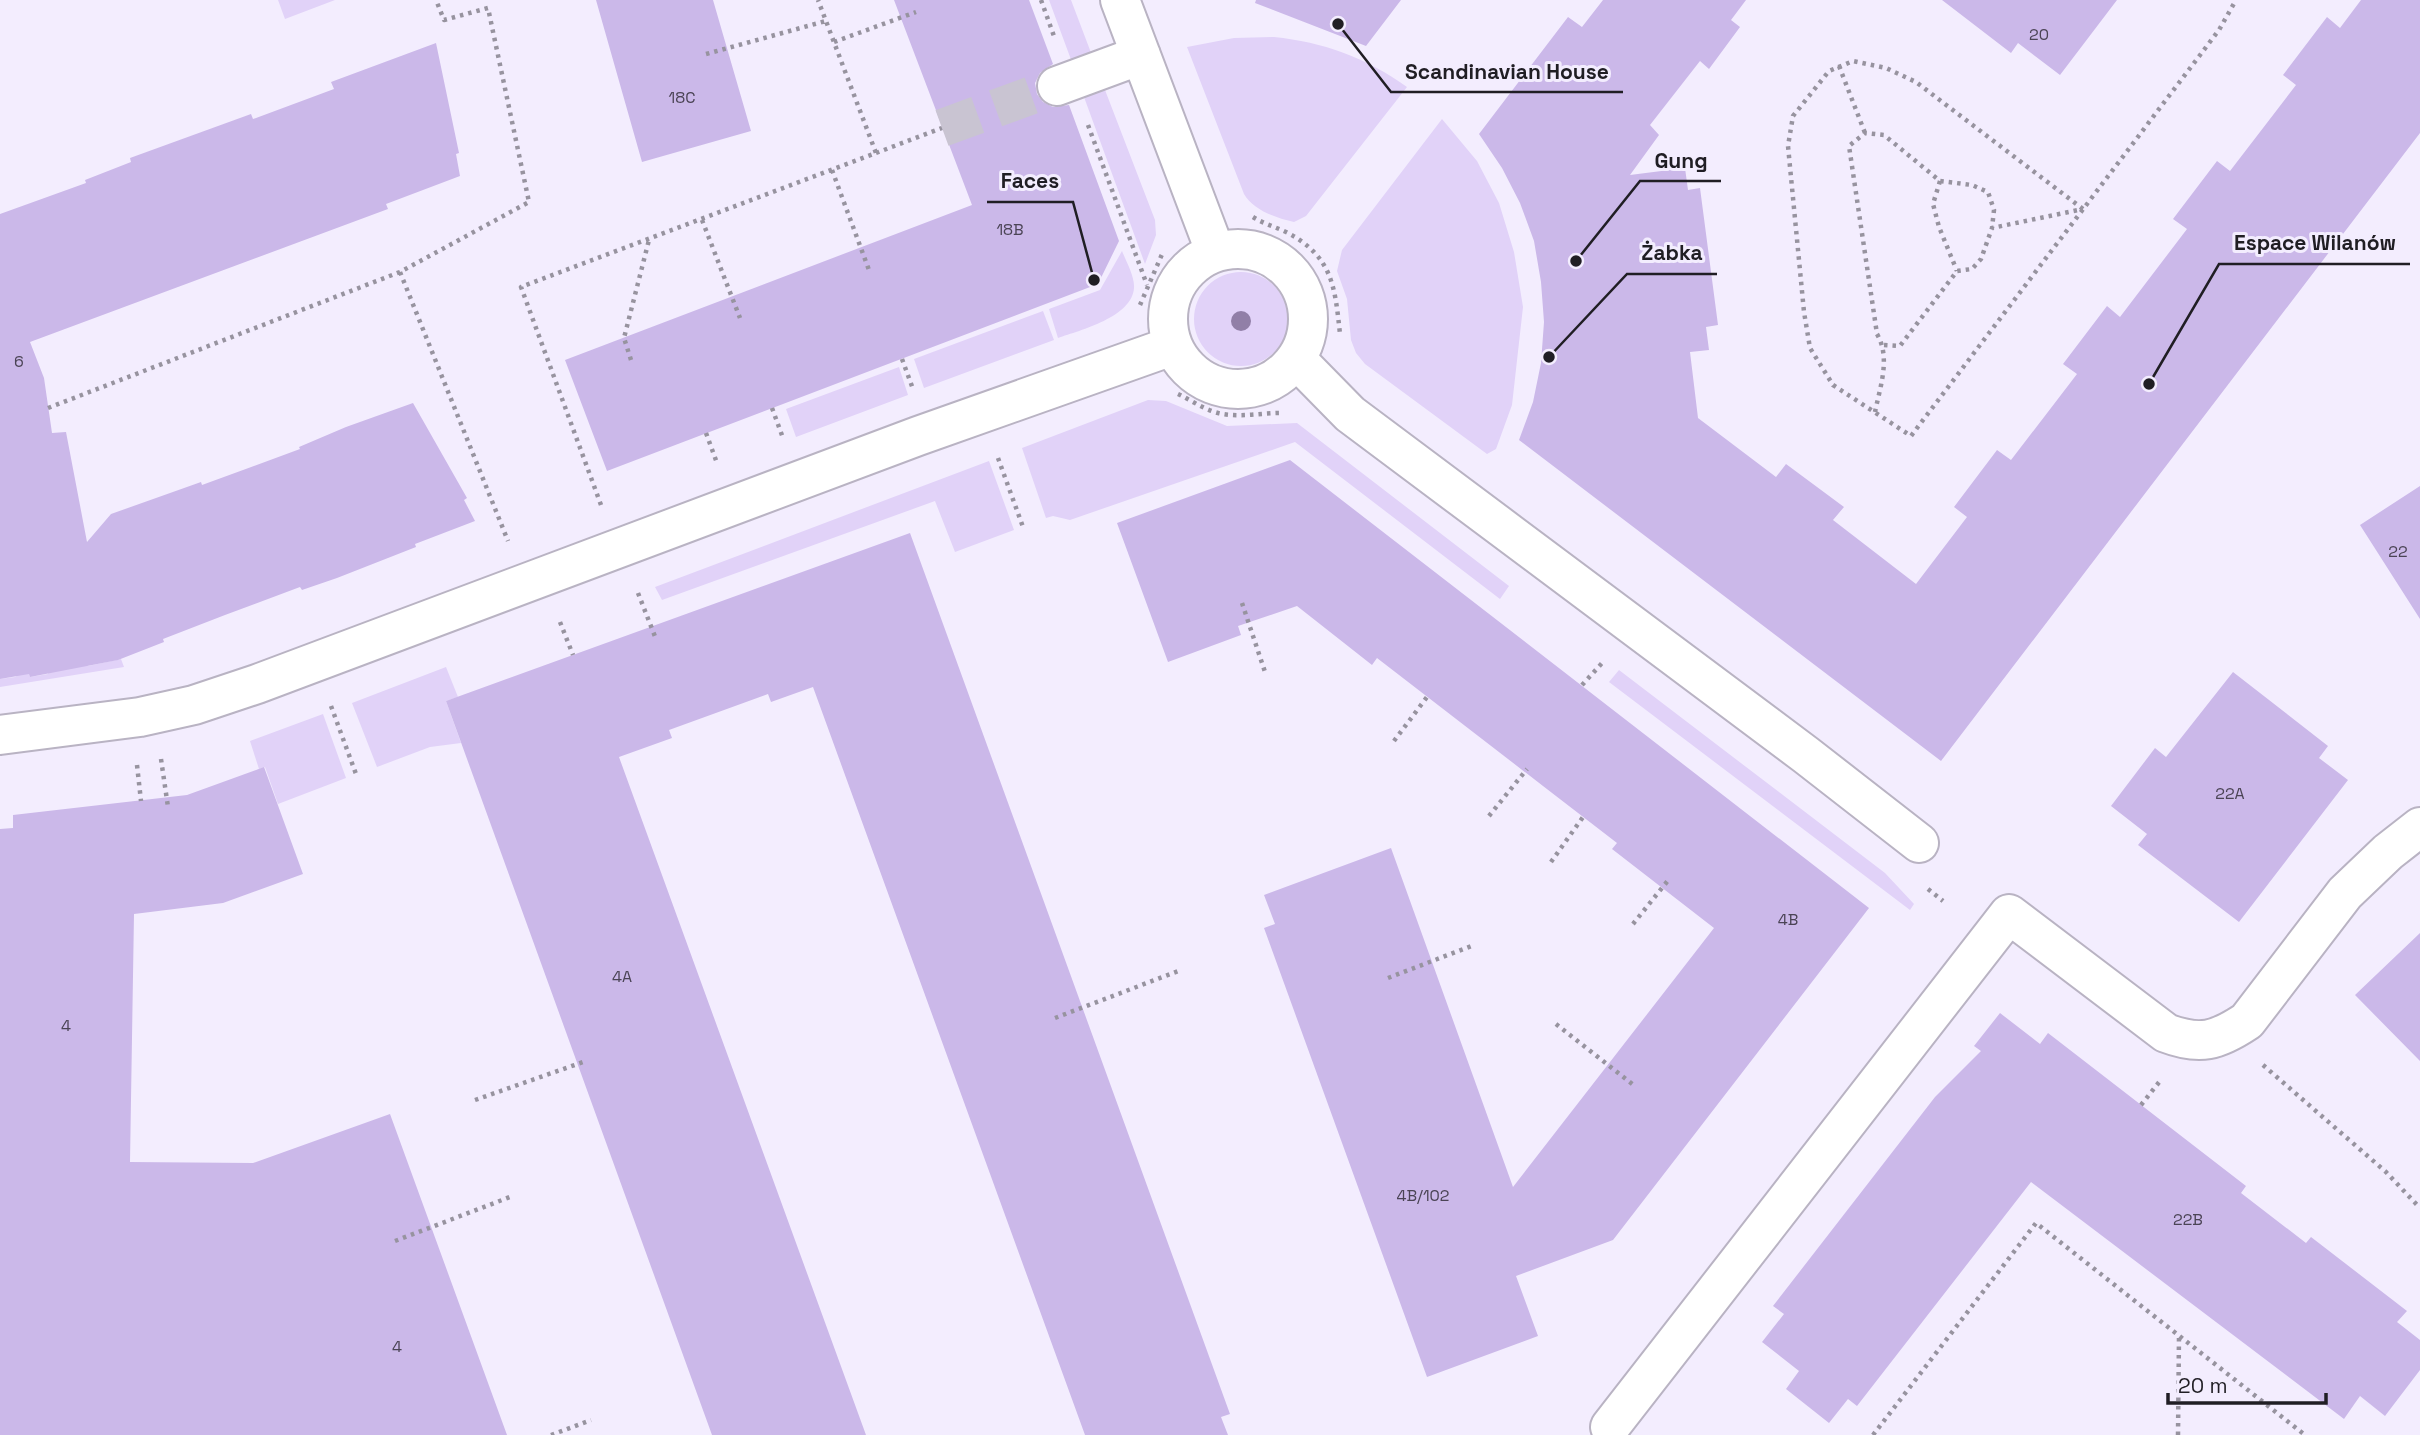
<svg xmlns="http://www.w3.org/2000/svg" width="2420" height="1435" viewBox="0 0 2420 1435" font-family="'Space Grotesk',sans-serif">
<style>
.green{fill:#e1d2f8}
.building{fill:#cbb8e9}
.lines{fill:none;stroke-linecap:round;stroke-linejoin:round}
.minor-tunnel{stroke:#c9c4d2;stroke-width:38;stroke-dasharray:38 19;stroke-linecap:butt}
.minor-casing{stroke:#b9b3c3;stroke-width:42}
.path{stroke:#97939f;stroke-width:4.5;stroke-dasharray:3.5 5;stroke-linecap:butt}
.minor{stroke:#fff;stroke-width:38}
.tree{fill:#917fa7}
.labels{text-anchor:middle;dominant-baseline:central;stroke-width:6;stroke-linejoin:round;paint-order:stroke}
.number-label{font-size:16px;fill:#4b4455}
.leader{fill:none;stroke:#201e24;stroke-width:2.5}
.callout-dot{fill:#201e24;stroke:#f3edfe;stroke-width:2.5}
.callout-label{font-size:21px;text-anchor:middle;font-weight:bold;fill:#201e24;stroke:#f3edfe;stroke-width:6;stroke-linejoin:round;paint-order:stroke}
</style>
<rect width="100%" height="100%" fill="#f3edfe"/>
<path class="green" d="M 278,0 L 335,0 L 285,19 Z
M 1049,0 L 1071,0 L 1093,58 L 1073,65 Z
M 1274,37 C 1323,42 1367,58 1407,87 L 1306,216 L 1294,222 C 1276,218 1253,210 1244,194 L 1187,47 L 1234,38 Z
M 1105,90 L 1155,220 L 1156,235 L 1145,264 L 1084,97 Z
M 1442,119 L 1477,161 L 1499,203 L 1514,252 L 1523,307 L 1512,405 L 1496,449 L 1487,454 L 1365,364 L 1356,353 L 1351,340 L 1347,299 L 1337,271 L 1342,250 Z
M 1122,251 C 1126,261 1135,277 1134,288 C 1132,317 1081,330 1058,338 L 1049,309 L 1100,290 Z
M1194 319a47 47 0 1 1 94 0a47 47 0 1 1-94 0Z
M 1043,311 L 1054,340 L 924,388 L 914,359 Z
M 899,367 L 908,395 L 796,437 L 786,409 Z
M 1148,400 L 1166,401 L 1227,426 L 1297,423 L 1509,586 L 1500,599 L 1295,442 L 1070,520 L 1053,516 L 1046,518 L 1022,448 Z
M 989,461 L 1014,530 L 955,552 L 935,501 L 662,600 L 655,587 Z
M 121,659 L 124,667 L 0,687 L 0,679 L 15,677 L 28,670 L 30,677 L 48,674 L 48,670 L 86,663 L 88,666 Z
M 446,667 L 458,697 L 446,701 L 461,743 L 430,747 L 377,767 L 352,703 Z
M 1619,670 L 1885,873 L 1914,904 L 1910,910 L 1609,682 Z
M 323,714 L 346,778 L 278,804 L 265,767 L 259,769 L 250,741 Z"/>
<path class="building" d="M 596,0 L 713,0 L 751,131 L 642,162 Z
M 894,0 L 1029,0 L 1053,64 L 1040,73 L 1035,83 L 1037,94 L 1043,102 L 1053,107 L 1069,105 L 1119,241 L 1098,284 L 607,471 L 565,360 L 972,205 Z
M 1256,0 L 1401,0 L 1366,46 L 1255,3 Z
M 1603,0 L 1746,0 L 1731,20 L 1740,27 L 1709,69 L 1700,61 L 1650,125 L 1659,135 L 1630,175 L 1685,168 L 1688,190 L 1700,188 L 1718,325 L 1706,327 L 1709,350 L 1690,352 L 1698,418 L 1776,477 L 1786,464 L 1844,507 L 1833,520 L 1916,584 L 1967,517 L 1954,507 L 1997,450 L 2011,460 L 2077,374 L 2063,364 L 2107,306 L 2120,317 L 2187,229 L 2173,219 L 2217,161 L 2230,171 L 2296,85 L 2283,75 L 2327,17 L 2340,28 L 2361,0 L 2420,0 L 2420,133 L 1941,761 L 1519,440 L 1533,402 L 1541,363 L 1544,322 L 1541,282 L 1534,241 L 1520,203 L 1502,168 L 1479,134 L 1568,17 L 1582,27 Z
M 1942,0 L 2117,0 L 2060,75 L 2018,43 L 2011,53 Z
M 436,43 L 459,153 L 456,154 L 460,176 L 386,204 L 388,209 L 30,342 L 44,378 L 52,433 L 66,432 L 87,542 L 111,514 L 201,482 L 202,485 L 300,449 L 299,447 L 346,427 L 413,403 L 467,498 L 464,500 L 475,521 L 415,544 L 416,547 L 337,578 L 302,590 L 300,587 L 225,615 L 163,639 L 164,642 L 118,660 L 30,677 L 29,674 L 0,679 L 0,214 L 86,183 L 85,180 L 131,162 L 130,158 L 251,114 L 253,119 L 334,89 L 331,82 Z
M 1290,460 L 1869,908 L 1613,1240 L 1516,1276 L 1538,1336 L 1427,1377 L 1264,928 L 1275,924 L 1264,895 L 1391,848 L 1513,1187 L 1714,928 L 1612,849 L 1617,843 L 1543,786 L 1377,658 L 1372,665 L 1297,606 L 1238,626 L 1241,635 L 1168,662 L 1117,523 Z
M 2420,486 L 2420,619 L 2360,525 Z
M 910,533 L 1230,1414 L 1221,1417 L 1228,1435 L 1085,1435 L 813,687 L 771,702 L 768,694 L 669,730 L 672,738 L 619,757 L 866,1435 L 712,1435 L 446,701 Z
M 2233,672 L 2328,746 L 2319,758 L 2348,780 L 2239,922 L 2138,845 L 2147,834 L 2111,806 L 2155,748 L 2166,757 Z
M 264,767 L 303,874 L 223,903 L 134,914 L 130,1162 L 253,1163 L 390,1114 L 507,1435 L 0,1435 L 0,829 L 13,828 L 13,815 L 187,795 Z
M 2420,933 L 2420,1061 L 2355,995 Z
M 2000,1013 L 2040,1044 L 2048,1033 L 2246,1186 L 2241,1193 L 2306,1243 L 2311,1237 L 2407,1311 L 2397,1322 L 2420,1340 L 2420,1370 L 2385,1416 L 2360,1396 L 2344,1419 L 2031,1182 L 1857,1406 L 1848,1399 L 1829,1423 L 1786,1389 L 1799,1371 L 1762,1342 L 1784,1314 L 1773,1306 L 1935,1097 L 1981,1051 L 1974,1046 Z"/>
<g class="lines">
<path class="minor-tunnel" d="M 942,128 L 1057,86"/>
<g class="minor-casing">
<path id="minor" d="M 1120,0 L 1215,251
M 1057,86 L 1141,55
M1168 319a70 70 0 1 1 140 0a70 70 0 1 1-140 0Z
M 1297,360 L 1350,414 L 1806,755 L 1919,843
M 0,735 L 140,717 L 194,705 L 257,684 L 918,436 L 1172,346
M 1610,1427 L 2009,914 L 2166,1033 C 2200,1046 2217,1041 2247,1021 L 2345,893 L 2388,852 L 2420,827"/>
</g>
<path class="path" d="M 1041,0 L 1055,39
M 834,42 L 916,12
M 706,54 L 826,21
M 1839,66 L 1865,133
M 1088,125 L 1147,285
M 876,153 L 942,128
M 832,170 L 869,270
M 1940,181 L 1933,204 L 1939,227 L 1957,271
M 2083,209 L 1916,82 L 1886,68 L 1853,61 L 1829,71 L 1793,116 L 1788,146 L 1804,312 L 1810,348 L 1833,385 L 1911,436 L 2219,30 L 2236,0
M 1253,217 C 1264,224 1276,227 1288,233 C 1333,257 1335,288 1340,334
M 702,220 L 740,318
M 400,272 L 508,541
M 1140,305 L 1163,252
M 1884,345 L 1900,346 L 1957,271 L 1972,269 L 1981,259 L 1992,228 L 2083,209
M 902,359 L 913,389
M 631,360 L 624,338 L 649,240
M 1178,394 C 1191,400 1203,409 1218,413 C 1238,418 1260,413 1280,413
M 48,408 L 400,272 L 529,202 L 488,8 L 444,20 L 436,0
M 772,408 L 783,438
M 1875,412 C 1880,387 1891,358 1877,334 L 1849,146 L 1865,133 L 1884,135 L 1940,181 L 1972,185 L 1988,192 L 1994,210 L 1992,228
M 706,433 L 717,463
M 998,458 L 1023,527
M 601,505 L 521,287 L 876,153 L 818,0
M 638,593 L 656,639
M 1242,603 L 1266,675
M 560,622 L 573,655
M 1582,685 L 1603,662
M 331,706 L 356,774
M 1394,741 L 1427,697
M 161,759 L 168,807
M 137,765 L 141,801
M 1489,816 L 1527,769
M 1551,862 L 1583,817
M 1928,889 L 1943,901
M 1633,924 L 1670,878
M 1388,978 L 1474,945
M 1055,1018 L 1181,970
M 1556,1024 L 1636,1087
M 2263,1065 L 2386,1172 L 2420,1208
M 475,1100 L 586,1061
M 2141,1105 L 2160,1081
M 395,1241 L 510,1197
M 551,1435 L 591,1420
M 1873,1435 L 2036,1223 L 2305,1435
M 2178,1435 L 2179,1336"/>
<use href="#minor" class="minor"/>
</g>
<circle class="tree" cx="1241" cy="321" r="10"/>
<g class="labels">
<g class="number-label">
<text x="2039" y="34">20</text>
<text x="682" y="97">18C</text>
<text x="1010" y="229">18B</text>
<text x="19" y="361">6</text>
<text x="2398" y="551">22</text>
<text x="2230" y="793">22A</text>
<text x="1788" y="919">4B</text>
<text x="622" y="976">4A</text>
<text x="66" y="1025">4</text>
<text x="1423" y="1195">4B/102</text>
<text x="2188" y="1219">22B</text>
<text x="397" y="1346">4</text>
</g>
</g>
<path class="leader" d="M1338 24L1391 92H1623M1576 261L1640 181H1721M1094 280L1073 202H987M2149 384L2219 264H2410M1549 357L1627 274H1717"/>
<g class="callout-dot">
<circle cx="1338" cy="24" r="7"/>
<circle cx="1576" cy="261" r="7"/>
<circle cx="1094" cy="280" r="7"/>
<circle cx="2149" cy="384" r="7"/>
<circle cx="1549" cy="357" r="7"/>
</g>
<g class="callout-label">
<text x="1507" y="79">Scandinavian House</text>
<text x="1681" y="168">Gung</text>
<text x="1030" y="188">Faces</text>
<text x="2315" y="250">Espace Wilanów</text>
<text x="1672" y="260">Żabka</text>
</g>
<path d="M2168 1393v10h158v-10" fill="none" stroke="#201e24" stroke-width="3.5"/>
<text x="2178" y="1393" font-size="21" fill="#201e24" stroke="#f3edfe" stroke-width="5" paint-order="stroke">20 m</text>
</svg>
